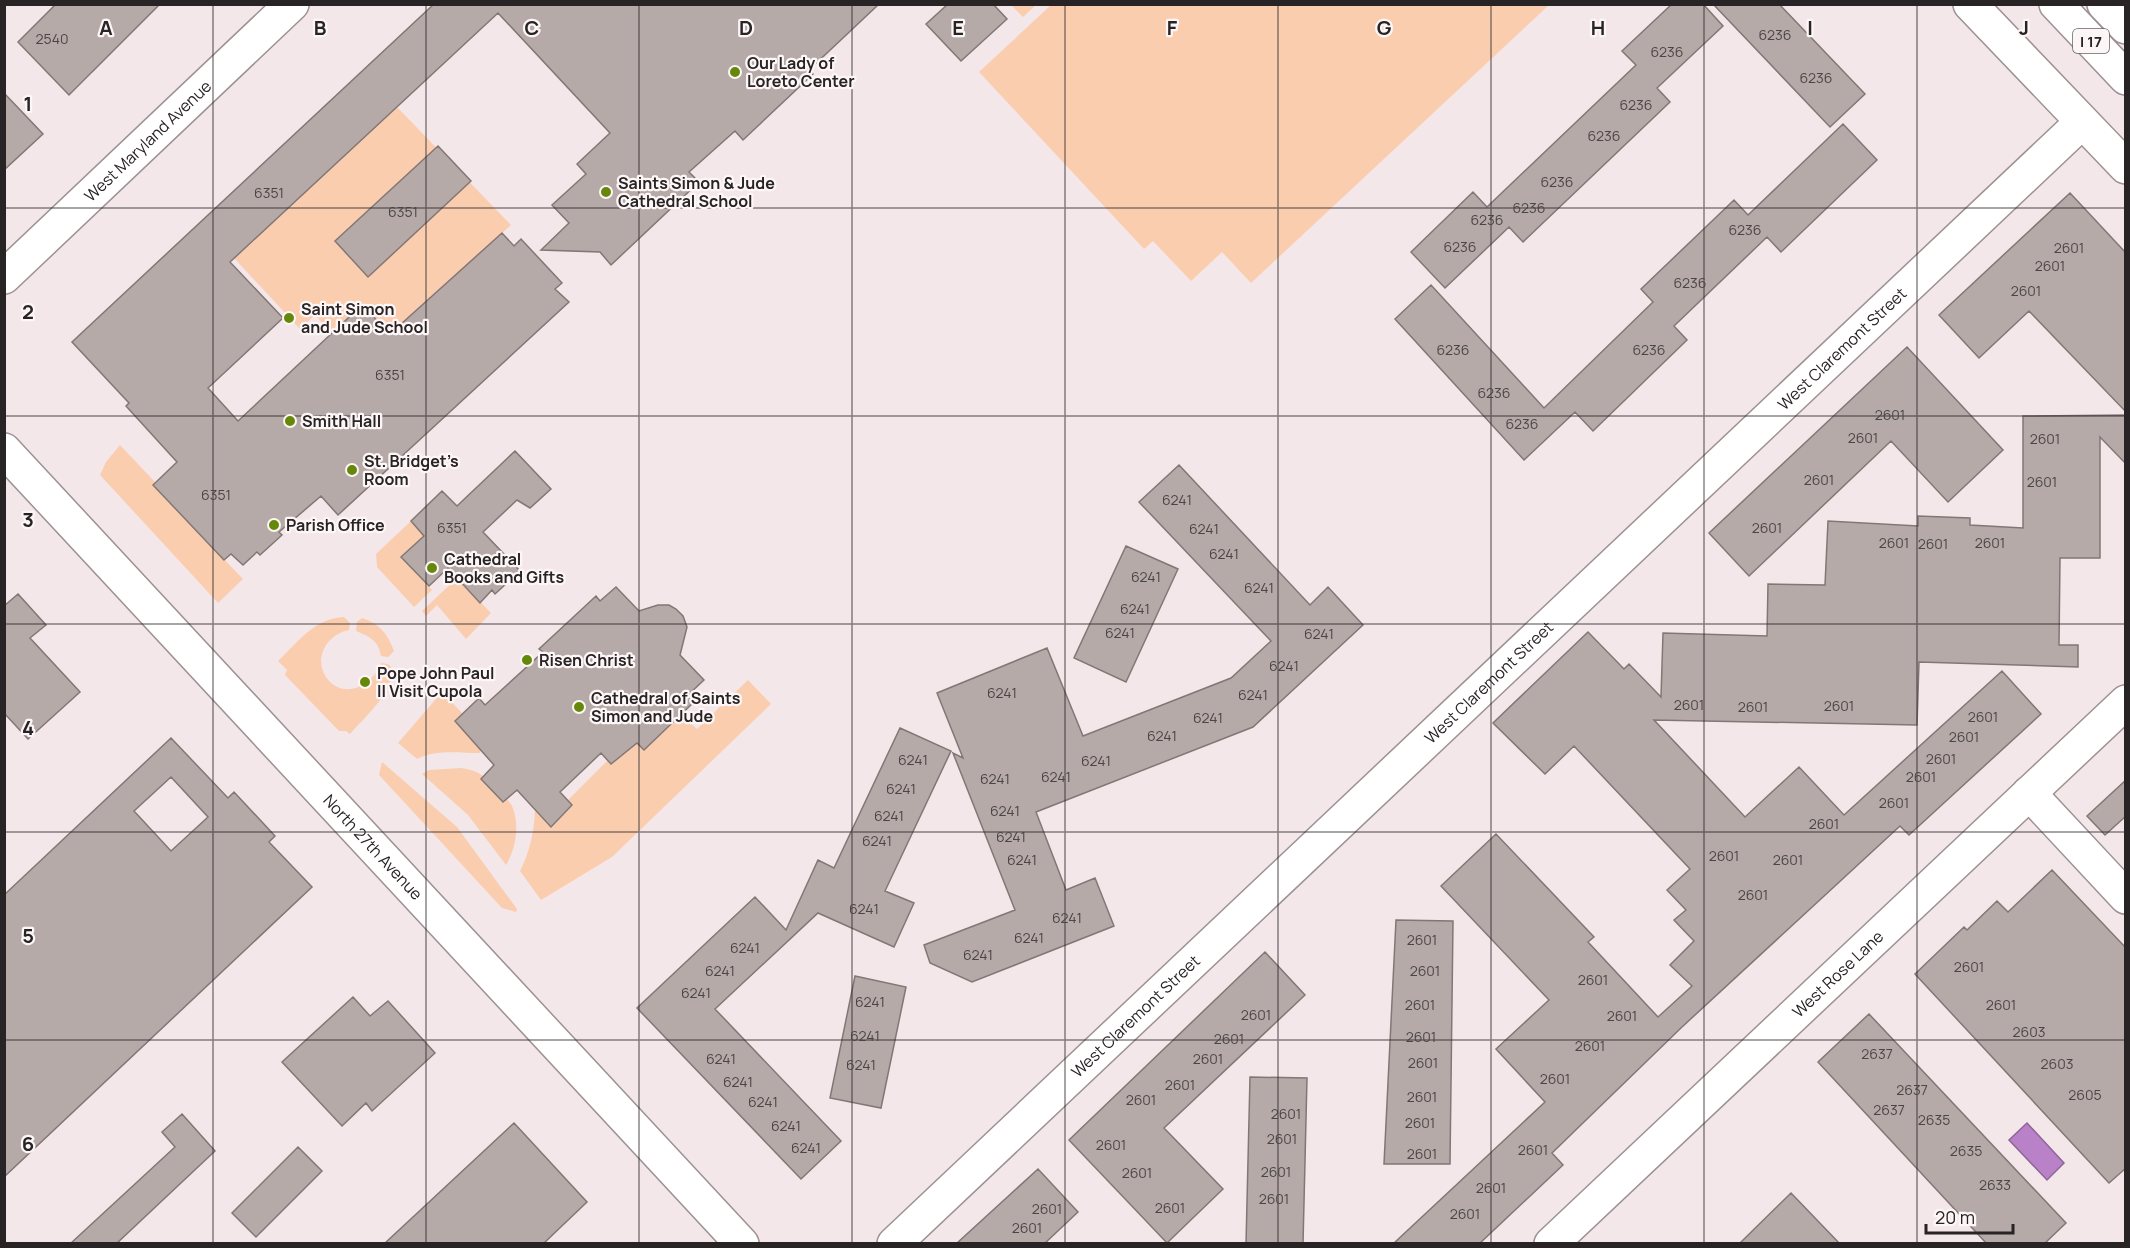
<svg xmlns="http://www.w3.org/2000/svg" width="2130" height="1248" viewBox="0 0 2130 1248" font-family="Manrope,sans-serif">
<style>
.green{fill:#fbcdaf}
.water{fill:#b982c8;stroke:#8e6697;stroke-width:1.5}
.building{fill:#b5aaa8;stroke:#827775;stroke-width:1.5;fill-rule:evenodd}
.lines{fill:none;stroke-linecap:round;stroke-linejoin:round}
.minor-casing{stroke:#9d9193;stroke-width:36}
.major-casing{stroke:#9d9193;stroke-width:36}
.highway-casing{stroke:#9d9193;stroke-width:36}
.minor{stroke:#fff;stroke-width:33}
.major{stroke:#fff;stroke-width:33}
.highway{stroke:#fff;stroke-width:33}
.grid{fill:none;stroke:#282324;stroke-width:1.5;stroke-opacity:0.55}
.poi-dot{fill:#65880b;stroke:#fdf6f7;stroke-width:2}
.labels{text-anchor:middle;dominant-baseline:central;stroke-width:4.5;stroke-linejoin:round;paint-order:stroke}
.number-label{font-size:14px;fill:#4b4545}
.shield{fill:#fdf6f7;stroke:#686263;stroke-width:1.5}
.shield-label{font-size:15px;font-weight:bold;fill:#282324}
.poi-label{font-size:16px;font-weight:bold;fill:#282324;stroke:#fdf6f7;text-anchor:start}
.street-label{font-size:16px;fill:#282324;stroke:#fdf6f7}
.grid-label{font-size:20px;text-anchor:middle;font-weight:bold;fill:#282324;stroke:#fdf6f7;stroke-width:4.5;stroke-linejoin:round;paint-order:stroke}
</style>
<rect width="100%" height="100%" fill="#f4e7e9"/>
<path class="green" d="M 1011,5 L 1036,5 L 1023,17 Z
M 1051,5 L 1051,4 L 1549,5 L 1251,283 L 1222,252 L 1191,281 L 1153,241 L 1144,249 L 979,72 Z
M 397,107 L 511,225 L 390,334 L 362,305 L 332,333 L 315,315 L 300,329 L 234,258 Z
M 120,445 L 155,482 L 153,485 L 243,579 L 218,603 L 100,475 L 106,462 Z
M 411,521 L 424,536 L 402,558 L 432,590 L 414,607 L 377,567 L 376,554 Z
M 457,578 L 491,613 L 466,639 L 437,605 L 426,616 L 422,611 Z
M 344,617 L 350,623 L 349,630 C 328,634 313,657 326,677 C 342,701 373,686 381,663 L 388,664 L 394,670 C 389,696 367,715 350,734 L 346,731 L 339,731 L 285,675 L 287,670 L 278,661 C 298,642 315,618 344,617 Z
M 362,618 C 379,623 388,634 394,651 L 388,657 L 381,656 C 379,641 369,636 356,631 L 357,622 Z
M 748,680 L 771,704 L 612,857 L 541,900 L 520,871 C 530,851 534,832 535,810 L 551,827 L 572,806 L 568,800 L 608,760 L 611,764 L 637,743 L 644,750 L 681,714 L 697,729 Z
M 442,692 L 463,714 L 455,721 L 481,750 L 480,753 C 460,753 435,749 417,759 L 398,743 Z
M 382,762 L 457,827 L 517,909 L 516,912 L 502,908 L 379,775 Z
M 461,768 C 478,770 486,777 497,788 C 502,794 508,799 512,806 C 520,824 516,849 506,865 L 468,815 L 422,774 L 429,770 Z"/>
<path class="water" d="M 2027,1123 L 2064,1163 L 2047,1180 L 2009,1140 Z"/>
<path class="building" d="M 56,4 L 160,4 L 69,95 L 18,42 Z
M 434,4 L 879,4 L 809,70 L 813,74 L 743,140 L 735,131 L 689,172 L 699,182 L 611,265 L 600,252 L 541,250 L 569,223 L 552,205 L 586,174 L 577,164 L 610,133 L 498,13 L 230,262 L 283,318 L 208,388 L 238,421 L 362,305 L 390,334 L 502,233 L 514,246 L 521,239 L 562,283 L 555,289 L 569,302 L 338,515 L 321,496 L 279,532 L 282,535 L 260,555 L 257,552 L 243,565 L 231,554 L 224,560 L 153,485 L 177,462 L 126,406 L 129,403 L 72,342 Z
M 948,4 L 993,4 L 1007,19 L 961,61 L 926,24 Z
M 1672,4 L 1703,4 L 1723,26 L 1657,88 L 1670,102 L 1523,242 L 1509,227 L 1445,288 L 1411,252 L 1473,192 L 1487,207 L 1636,65 L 1622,51 Z
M 1713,4 L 1779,4 L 1865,94 L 1830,127 Z
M 4,93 L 43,134 L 4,170 Z
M 1843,124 L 1877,160 L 1781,252 L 1767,237 L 1674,326 L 1687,340 L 1593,431 L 1575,412 L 1524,460 L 1395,319 L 1431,285 L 1544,408 L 1653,302 L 1641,289 L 1734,200 L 1748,215 Z
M 438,146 L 471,181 L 368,277 L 335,241 Z
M 2070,193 L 2126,253 L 2126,412 L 2029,311 L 1979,358 L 1939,315 Z
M 1907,347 L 2003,450 L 1948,502 L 1891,441 L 1749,576 L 1709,533 Z
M 2126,415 L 2126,464 L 2100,437 L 2100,558 L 2060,558 L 2059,645 L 2078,645 L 2078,667 L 1919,662 L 1917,725 L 1654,720 L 1745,817 L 1799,767 L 1844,815 L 2002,671 L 2041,714 L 1909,835 L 1900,826 L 1682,1027 L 1552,1153 L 1563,1165 L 1479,1244 L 1393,1244 L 1545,1102 L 1496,1049 L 1549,1000 L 1441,886 L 1496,834 L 1594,937 L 1588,942 L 1658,1017 L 1692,986 L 1670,965 L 1694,941 L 1674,920 L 1686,910 L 1667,890 L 1690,869 L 1574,746 L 1545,774 L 1493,723 L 1588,632 L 1624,669 L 1629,664 L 1661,697 L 1663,633 L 1767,636 L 1768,584 L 1825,585 L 1828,521 L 1918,526 L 1918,516 L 1970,518 L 1970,525 L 2023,528 L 2023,416 Z
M 515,451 L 551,489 L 530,508 L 517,500 L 483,532 L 520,571 L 495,594 L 492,590 L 480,603 L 448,568 L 429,586 L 401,557 L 424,536 L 411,521 L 442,491 L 457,506 Z
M 1179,465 L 1310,605 L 1328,587 L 1363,625 L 1253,727 L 1036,812 L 1066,890 L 1095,878 L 1114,926 L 972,982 L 930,963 L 924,945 L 1015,910 L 953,753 L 963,758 L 937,693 L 1047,648 L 1083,736 L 1231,678 L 1271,641 L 1139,502 Z
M 1126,546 L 1178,569 L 1126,682 L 1074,658 Z
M 616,587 L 639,611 L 658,605 L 669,605 L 676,609 L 683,616 L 687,627 L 680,655 L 704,680 L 687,696 L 693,703 L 644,750 L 637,743 L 611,764 L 601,753 L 560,792 L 572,805 L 551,827 L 517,790 L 503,802 L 481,779 L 494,765 L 455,721 L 479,698 L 485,705 L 543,652 L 539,649 L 596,596 L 600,601 Z
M 18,594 L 46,625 L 30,638 L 80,692 L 28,739 L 4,713 L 4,606 Z
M 900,728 L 951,751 L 885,891 L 914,903 L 894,947 L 818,913 L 715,1009 L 841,1141 L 801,1179 L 637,1008 L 755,897 L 786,930 L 818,860 L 834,868 Z
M 171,738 L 228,798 L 234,792 L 275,836 L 269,842 L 312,887 L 4,1177 L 4,895 ZM 171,777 L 208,817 L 171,851 L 134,811 Z
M 2126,780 L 2126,816 L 2105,835 L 2087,816 Z
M 2052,870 L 2126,948 L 2126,1168 L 2109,1183 L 1915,974 L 1964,927 L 1967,930 L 1997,901 L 2008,912 Z
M 1396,920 L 1453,921 L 1450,1164 L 1384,1164 Z
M 1265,952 L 1305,995 L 1164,1128 L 1223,1189 L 1167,1243 L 1069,1140 Z
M 855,976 L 906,987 L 881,1108 L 830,1098 Z
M 353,997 L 370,1016 L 388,1001 L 435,1053 L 372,1111 L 366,1103 L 342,1126 L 282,1062 Z
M 1869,1014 L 2066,1223 L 2044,1244 L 1987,1244 L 1818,1062 Z
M 1250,1077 L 1307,1078 L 1303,1244 L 1246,1244 Z
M 182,1114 L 215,1151 L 116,1244 L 70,1244 L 175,1147 L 162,1132 Z
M 514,1123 L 587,1202 L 543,1244 L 384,1244 Z
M 298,1147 L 322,1171 L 256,1237 L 232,1213 Z
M 1038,1169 L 1078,1212 L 1044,1244 L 956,1244 Z
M 1791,1193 L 1840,1244 L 1739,1244 Z"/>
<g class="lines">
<g class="minor-casing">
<g id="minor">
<path id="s1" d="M 4,277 L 292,4"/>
<path d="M 2029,793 L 2126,897"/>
<path id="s2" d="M 894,1244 L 2082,122"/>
<path id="s3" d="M 1551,1244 L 2126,702"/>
</g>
</g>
<g class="major-casing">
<g id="major">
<path d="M 1970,4 L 2126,167"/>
<path id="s4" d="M 4,450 L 742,1244"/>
</g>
</g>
<g class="highway-casing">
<path id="highway" d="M 2056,4 L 2126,78
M 2104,4 L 2126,27"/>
</g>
<use href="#minor" class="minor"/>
<use href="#major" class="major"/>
<use href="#highway" class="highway"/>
</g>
<path class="grid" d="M 213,4 L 213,1244M 426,4 L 426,1244M 639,4 L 639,1244M 852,4 L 852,1244M 1065,4 L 1065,1244M 1278,4 L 1278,1244M 1491,4 L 1491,1244M 1704,4 L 1704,1244M 1917,4 L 1917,1244M 4,208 L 2126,208M 4,416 L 2126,416M 4,624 L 2126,624M 4,832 L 2126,832M 4,1040 L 2126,1040"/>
<g class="poi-dot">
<circle cx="735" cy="72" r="6"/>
<circle cx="606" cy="192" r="6"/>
<circle cx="289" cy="318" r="6"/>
<circle cx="290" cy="421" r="6"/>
<circle cx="352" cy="470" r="6"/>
<circle cx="274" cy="525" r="6"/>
<circle cx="432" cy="568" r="6"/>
<circle cx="527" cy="660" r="6"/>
<circle cx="365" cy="682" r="6"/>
<circle cx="579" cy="707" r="6"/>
</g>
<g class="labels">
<g class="number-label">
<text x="1775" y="34">6236</text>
<text x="52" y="38">2540</text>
<text x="1667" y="51">6236</text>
<text x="1816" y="77">6236</text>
<text x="1636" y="104">6236</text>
<text x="1604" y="135">6236</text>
<text x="1557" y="181">6236</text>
<text x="269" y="192">6351</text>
<text x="1529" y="207">6236</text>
<text x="403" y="211">6351</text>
<text x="1487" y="219">6236</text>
<text x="1745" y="229">6236</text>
<text x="1460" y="246">6236</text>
<text x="2069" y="247">2601</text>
<text x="2050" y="265">2601</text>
<text x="1690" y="282">6236</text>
<text x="2026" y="290">2601</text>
<text x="1453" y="349">6236</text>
<text x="1649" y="349">6236</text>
<text x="390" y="374">6351</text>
<text x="1494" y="392">6236</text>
<text x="1890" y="414">2601</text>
<text x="1522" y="423">6236</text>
<text x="1863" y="437">2601</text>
<text x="2045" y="438">2601</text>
<text x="1819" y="479">2601</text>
<text x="2042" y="481">2601</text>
<text x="216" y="494">6351</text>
<text x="1177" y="499">6241</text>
<text x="452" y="527">6351</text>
<text x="1767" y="527">2601</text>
<text x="1204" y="528">6241</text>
<text x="1894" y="542">2601</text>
<text x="1990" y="542">2601</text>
<text x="1933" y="543">2601</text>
<text x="1224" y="553">6241</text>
<text x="1146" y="576">6241</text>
<text x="1259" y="587">6241</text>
<text x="1135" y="608">6241</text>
<text x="1120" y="632">6241</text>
<text x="1319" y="633">6241</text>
<text x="1284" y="665">6241</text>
<text x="1002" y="692">6241</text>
<text x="1253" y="694">6241</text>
<text x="1689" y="704">2601</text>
<text x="1839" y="705">2601</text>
<text x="1753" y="706">2601</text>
<text x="1983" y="716">2601</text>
<text x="1208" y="717">6241</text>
<text x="1162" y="735">6241</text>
<text x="1964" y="736">2601</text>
<text x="1941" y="758">2601</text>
<text x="913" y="759">6241</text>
<text x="1096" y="760">6241</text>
<text x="1056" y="776">6241</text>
<text x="1921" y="776">2601</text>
<text x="995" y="778">6241</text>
<text x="901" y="788">6241</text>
<text x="1894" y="802">2601</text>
<text x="1005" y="810">6241</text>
<text x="889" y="815">6241</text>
<text x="1824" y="823">2601</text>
<text x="1011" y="836">6241</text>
<text x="877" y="840">6241</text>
<text x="1724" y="855">2601</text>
<text x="1022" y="859">6241</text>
<text x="1788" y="859">2601</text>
<text x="1753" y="894">2601</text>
<text x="864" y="908">6241</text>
<text x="1067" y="917">6241</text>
<text x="1029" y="937">6241</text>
<text x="1422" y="939">2601</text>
<text x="745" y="947">6241</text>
<text x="978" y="954">6241</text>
<text x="1969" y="966">2601</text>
<text x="720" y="970">6241</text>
<text x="1425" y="970">2601</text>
<text x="1593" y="979">2601</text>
<text x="696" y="992">6241</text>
<text x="870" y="1001">6241</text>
<text x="1420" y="1004">2601</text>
<text x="2001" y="1004">2601</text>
<text x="1256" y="1014">2601</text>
<text x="1622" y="1015">2601</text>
<text x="2029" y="1031">2603</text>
<text x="865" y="1035">6241</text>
<text x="1421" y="1036">2601</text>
<text x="1229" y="1038">2601</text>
<text x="1590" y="1045">2601</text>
<text x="1877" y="1053">2637</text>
<text x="721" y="1058">6241</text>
<text x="1208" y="1058">2601</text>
<text x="1423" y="1062">2601</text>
<text x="2057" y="1063">2603</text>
<text x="861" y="1064">6241</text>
<text x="1555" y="1078">2601</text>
<text x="738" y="1081">6241</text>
<text x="1180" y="1084">2601</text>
<text x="1912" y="1089">2637</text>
<text x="2085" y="1094">2605</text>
<text x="1422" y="1096">2601</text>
<text x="1141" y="1099">2601</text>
<text x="763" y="1101">6241</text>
<text x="1889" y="1109">2637</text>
<text x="1286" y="1113">2601</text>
<text x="1934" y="1119">2635</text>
<text x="1420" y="1122">2601</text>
<text x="786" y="1125">6241</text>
<text x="1282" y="1138">2601</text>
<text x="1111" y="1144">2601</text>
<text x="806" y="1147">6241</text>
<text x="1533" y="1149">2601</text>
<text x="1966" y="1150">2635</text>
<text x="1422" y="1153">2601</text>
<text x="1276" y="1171">2601</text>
<text x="1137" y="1172">2601</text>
<text x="1995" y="1184">2633</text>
<text x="1491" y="1187">2601</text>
<text x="1274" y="1198">2601</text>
<text x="1170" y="1207">2601</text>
<text x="1047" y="1208">2601</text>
<text x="1465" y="1213">2601</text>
<text x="1027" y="1227">2601</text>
</g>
<rect class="shield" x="2073" y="29" width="36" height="24" rx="4.5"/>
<g class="shield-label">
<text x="2091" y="41">I 17</text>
</g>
<g class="poi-label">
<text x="747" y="63">Our Lady of<tspan x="747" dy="18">Loreto Center</tspan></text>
<text x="618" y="183">Saints Simon &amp; Jude<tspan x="618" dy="18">Cathedral School</tspan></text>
<text x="301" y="309">Saint Simon<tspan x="301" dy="18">and Jude School</tspan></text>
<text x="302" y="421">Smith Hall</text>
<text x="364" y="461">St. Bridget’s<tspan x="364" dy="18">Room</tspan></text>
<text x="286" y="525">Parish Office</text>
<text x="444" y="559">Cathedral<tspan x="444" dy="18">Books and Gifts</tspan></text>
<text x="539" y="660">Risen Christ</text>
<text x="377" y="673">Pope John Paul<tspan x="377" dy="18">II Visit Cupola</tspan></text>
<text x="591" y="698">Cathedral of Saints<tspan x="591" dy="18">Simon and Jude</tspan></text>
</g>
<g class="street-label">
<text stroke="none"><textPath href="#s1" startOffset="198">West Maryland Avenue</textPath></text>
<text stroke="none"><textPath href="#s2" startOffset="1304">West Claremont Street</textPath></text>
<text stroke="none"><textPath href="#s2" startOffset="818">West Claremont Street</textPath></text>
<text stroke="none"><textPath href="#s4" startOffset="542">North 27th Avenue</textPath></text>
<text stroke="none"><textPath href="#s3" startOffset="394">West Rose Lane</textPath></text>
<text stroke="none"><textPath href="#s2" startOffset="332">West Claremont Street</textPath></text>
</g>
</g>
<g class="grid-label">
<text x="106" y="35">A</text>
<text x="320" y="35">B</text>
<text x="532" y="35">C</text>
<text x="746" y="35">D</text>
<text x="958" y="35">E</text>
<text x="1172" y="35">F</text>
<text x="1384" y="35">G</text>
<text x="1598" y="35">H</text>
<text x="1810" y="35">I</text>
<text x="2024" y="35">J</text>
<text x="28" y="111">1</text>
<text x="28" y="319">2</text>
<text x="28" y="527">3</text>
<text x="28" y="735">4</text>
<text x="28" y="943">5</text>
<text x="28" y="1151">6</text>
</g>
<rect width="2130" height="1248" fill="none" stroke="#282324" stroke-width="12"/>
<path d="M1926 1224v9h87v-9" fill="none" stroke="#282324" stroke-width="3"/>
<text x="1935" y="1224" font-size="18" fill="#282324" stroke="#fdf6f7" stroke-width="4.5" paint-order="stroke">20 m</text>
</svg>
